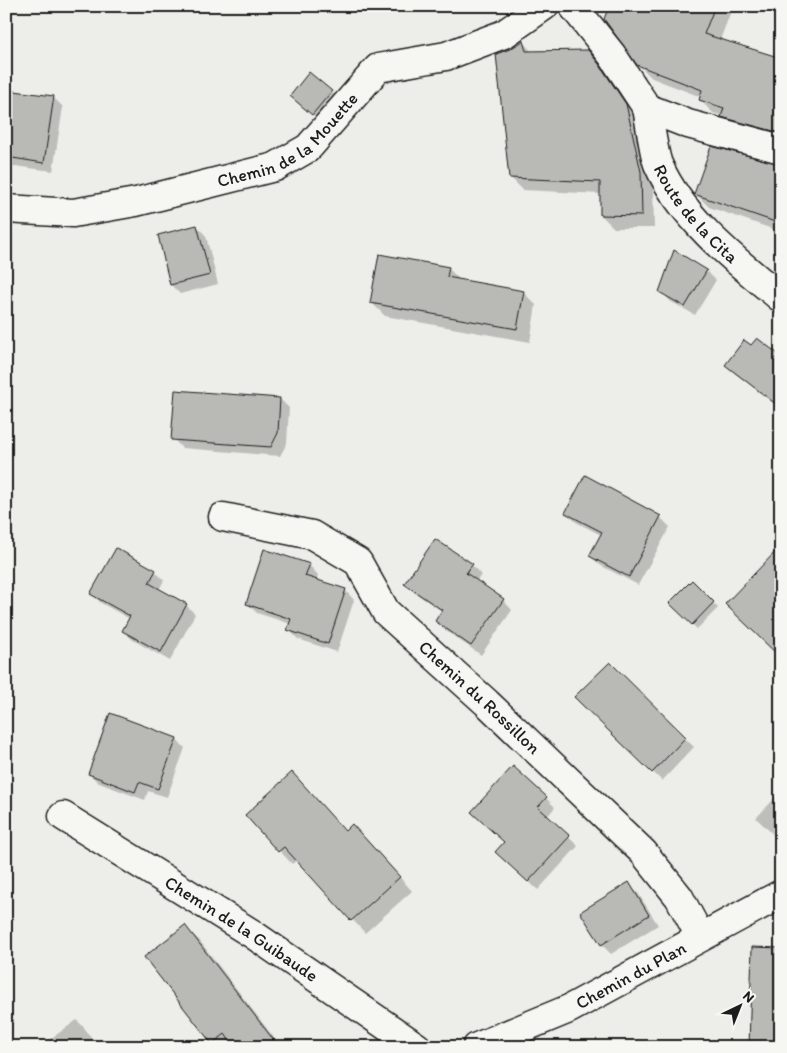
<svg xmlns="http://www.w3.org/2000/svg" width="787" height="1053" viewBox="0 0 787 1053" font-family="Itim,sans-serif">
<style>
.shadow{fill:#0003}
.building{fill:#b9b9b6;stroke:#1c1c1c}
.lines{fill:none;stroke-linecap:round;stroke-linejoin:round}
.minor-casing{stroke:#1c1c1c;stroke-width:31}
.minor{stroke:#f6f6f2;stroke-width:28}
.labels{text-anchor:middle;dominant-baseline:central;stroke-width:4;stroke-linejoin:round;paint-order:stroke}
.street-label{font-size:18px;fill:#1c1c1c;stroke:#f6f6f2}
</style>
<rect width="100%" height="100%" fill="#edede9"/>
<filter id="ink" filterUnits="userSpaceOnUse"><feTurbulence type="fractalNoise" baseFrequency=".02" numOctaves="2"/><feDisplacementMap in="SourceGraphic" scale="10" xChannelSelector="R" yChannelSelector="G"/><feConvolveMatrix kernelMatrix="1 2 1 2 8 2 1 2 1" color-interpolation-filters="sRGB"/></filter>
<g filter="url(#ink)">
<path class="shadow" d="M 610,6 L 733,6 L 720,40 L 781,59 L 781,142 L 736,130 L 723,116 L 713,113 L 700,100 L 701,97 L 652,78 L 638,64 Z
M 523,42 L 532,52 L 587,51 L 600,64 L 638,118 L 653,186 L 654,228 L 614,228 L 601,215 L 601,194 L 523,190 L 510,177 Z
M 6,91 L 53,97 L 63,107 L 53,171 L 6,165 Z
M 331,91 L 336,96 L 317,118 L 296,101 Z
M 781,165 L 781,232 L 709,207 L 695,193 Z
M 197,226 L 206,236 L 218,284 L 180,294 L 171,285 Z
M 448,268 L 461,281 L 523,292 L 536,305 L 530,342 L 385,316 L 372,303 Z
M 706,271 L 716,280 L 695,315 L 670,301 L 661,291 Z
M 751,347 L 781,358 L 781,409 L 736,374 L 726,365 Z
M 280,399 L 289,408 L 287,443 L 280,456 L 182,448 L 173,439 Z
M 586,477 L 660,517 L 670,527 L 638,585 L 600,565 L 590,556 L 601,535 L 576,522 L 566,512 Z
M 309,565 L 318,575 L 316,581 L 345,590 L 354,600 L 337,652 L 298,639 L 289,630 L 291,624 L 257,613 L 247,603 Z
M 472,565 L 481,575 L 476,582 L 503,600 L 512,610 L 481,655 L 446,631 L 436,621 L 443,612 L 415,593 L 406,584 Z
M 155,571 L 164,580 L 159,590 L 186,605 L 195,614 L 170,661 L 133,640 L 123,631 L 130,619 L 101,603 L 92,594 Z
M 692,582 L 718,608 L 697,629 L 671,603 Z
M 610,664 L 694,747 L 662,781 L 576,697 Z
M 176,739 L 185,748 L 167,797 L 148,791 L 145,800 L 99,783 L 89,774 Z
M 777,796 L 781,800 L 781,842 L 756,818 Z
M 546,798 L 555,807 L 547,817 L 578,846 L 538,890 L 506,862 L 505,842 Z
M 246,815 L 346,832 L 366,839 L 412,891 L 365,933 L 297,860 L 292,864 Z
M 628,884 L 638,893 L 658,925 L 611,954 L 602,945 L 582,912 Z
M 185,927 L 199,940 L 281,1047 L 216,1047 L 213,1043 Z
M 77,1020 L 86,1030 L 98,1047 L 39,1047 Z"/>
<path class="building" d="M 609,6 L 715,6 L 704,34 L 781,58 L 781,133 L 721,117 L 724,108 L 699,100 L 702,90 L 637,65 L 604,19 Z
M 523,41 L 526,51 L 588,50 L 599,64 L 626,104 L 641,172 L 642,216 L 600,215 L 600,182 L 509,178 L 496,54 L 510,49 Z
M 309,72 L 332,91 L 312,115 L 290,96 Z
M 6,90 L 54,96 L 44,163 L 6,157 Z
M 711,146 L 781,164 L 781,224 L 694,194 Z
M 197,225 L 210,275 L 170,285 L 158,235 Z
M 674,250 L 707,270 L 685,307 L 659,292 Z
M 379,254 L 449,267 L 447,277 L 524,291 L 517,329 L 370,303 Z
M 757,338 L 781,356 L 781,408 L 725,365 L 744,340 L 751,345 Z
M 175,390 L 280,398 L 278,433 L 271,447 L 171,440 Z
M 585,475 L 661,516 L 629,577 L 589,556 L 602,532 L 565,513 Z
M 435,539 L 473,564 L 466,573 L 504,599 L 471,646 L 435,621 L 442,610 L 404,584 Z
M 781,546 L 781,658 L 725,604 Z
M 116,548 L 156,570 L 149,583 L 187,604 L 161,652 L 122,631 L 130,616 L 90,594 Z
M 264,549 L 310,564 L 305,576 L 346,589 L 328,644 L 287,630 L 291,619 L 246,604 Z
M 692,580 L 714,602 L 692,625 L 669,603 Z
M 610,662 L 686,737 L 652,773 L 574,697 Z
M 110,713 L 177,738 L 158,789 L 139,782 L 135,792 L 88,774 Z
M 513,766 L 547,797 L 538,807 L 570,836 L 528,882 L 495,852 L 504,842 L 471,812 Z
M 292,772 L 345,831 L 352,824 L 400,877 L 351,921 L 284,847 L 278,852 L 245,815 Z
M 629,882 L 649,915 L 601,945 L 580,912 Z
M 185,925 L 279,1047 L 234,1047 L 225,1034 L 212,1044 L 144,957 Z
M 752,947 L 781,948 L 781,1047 L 749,1047 Z"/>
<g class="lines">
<g class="minor-casing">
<g id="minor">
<path d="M 573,6 L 612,55 L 647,108 L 688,124 L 781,149"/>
<path id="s1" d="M 647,108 C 650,122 653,151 658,164 C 682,219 736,261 781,298"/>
<path id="s2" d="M 6,209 L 73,213 L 136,202 L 275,167 L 308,148 L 378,68 L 446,56 L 504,34 L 544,6"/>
<path id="s3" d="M 223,517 L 312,535 L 358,562 L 386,612 L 487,703 L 643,852 L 679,897 L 700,936"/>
<path id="s4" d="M 63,816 L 251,933 L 417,1047"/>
<path id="s5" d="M 477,1047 L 569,1009 L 781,894"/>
</g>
</g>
<use href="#minor" class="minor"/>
</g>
</g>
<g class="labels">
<g class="street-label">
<text stroke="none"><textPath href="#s2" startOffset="299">Chemin de la Mouette</textPath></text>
<text stroke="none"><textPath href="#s1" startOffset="120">Route de la Cita</textPath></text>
<text stroke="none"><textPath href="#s3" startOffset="328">Chemin du Rossillon</textPath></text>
<text stroke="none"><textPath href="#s4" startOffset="211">Chemin de la Guibaude</textPath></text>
<text stroke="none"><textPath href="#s5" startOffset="170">Chemin du Plan</textPath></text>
</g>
</g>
<rect width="787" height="1053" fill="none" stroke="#f6f6f2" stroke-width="25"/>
<rect x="12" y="12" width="762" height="1028" fill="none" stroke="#1c1c1c" stroke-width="2" filter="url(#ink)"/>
<g transform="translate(740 1006) rotate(43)" stroke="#f6f6f2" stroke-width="4" paint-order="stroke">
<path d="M0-4L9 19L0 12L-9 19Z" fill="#1c1c1c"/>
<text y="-8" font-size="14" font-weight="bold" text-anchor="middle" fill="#1c1c1c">N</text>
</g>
</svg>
